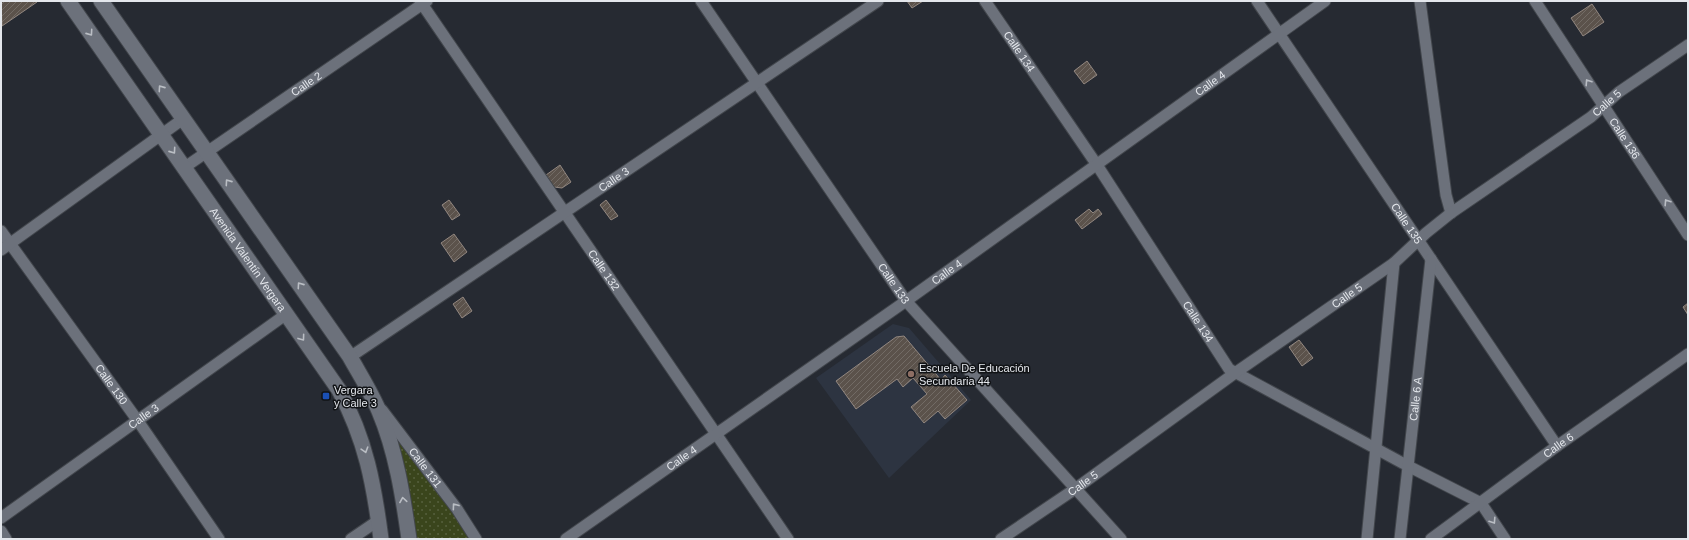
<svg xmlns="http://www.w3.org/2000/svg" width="1689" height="540" viewBox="0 0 1689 540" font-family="Arial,sans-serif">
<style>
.built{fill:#2d3441}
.green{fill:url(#green-dots)}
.building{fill:url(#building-hatch);stroke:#928780}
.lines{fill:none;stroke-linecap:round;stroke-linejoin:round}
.street-casing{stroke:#42464c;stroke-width:13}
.secondary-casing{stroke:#42464c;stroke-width:17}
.street{stroke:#6c717b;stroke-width:11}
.secondary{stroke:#6c717b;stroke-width:15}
.oneway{stroke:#babec4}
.education-dot{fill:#8d6e63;stroke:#111316;stroke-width:1.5}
.transit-dot{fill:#1a4fb4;stroke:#111316;stroke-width:1.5}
.labels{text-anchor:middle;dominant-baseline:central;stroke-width:3;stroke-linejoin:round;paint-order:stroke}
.street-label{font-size:11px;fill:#e4e7ec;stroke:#111316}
.poi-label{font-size:11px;fill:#e4e7ec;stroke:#111316;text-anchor:start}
</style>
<defs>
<pattern id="green-dots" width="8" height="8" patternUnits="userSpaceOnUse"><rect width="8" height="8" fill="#3a451c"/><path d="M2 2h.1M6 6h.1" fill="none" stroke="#56603d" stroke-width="1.8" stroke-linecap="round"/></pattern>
<pattern id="building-hatch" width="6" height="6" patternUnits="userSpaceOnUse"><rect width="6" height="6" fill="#5b524b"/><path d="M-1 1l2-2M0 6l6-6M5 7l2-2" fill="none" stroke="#726b65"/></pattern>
</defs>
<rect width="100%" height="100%" fill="#262a32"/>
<path class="built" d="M 893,324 L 909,328 L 971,400 L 889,478 L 816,378 Z"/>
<path class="green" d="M 400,438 L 462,526 L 470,539 L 417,539 L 408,487 L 396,440 Z"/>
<path class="building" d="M 1,1 L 37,1 L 37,2 L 2,26 Z
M 907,1 L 923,1 L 912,8 Z
M 1592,4 L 1604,22 L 1583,36 L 1571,18 Z
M 1087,61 L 1097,75 L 1084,84 L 1074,71 Z
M 560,165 L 571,182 L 562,188 L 554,187 L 546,175 Z
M 449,200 L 460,215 L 452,220 L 442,205 Z
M 606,200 L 618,216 L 611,220 L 600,205 Z
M 1089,209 L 1093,213 L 1098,209 L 1102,214 L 1082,229 L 1075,220 Z
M 454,234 L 467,252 L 454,262 L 441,243 Z
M 463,297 L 472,311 L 462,318 L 453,304 Z
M 1688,303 L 1688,315 L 1683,307 Z
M 904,336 L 941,380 L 945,375 L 967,400 L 945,419 L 938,411 L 924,423 L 911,407 L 927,394 L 913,378 L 903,387 L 897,379 L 856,409 L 836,381 L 896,337 Z
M 1299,340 L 1313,358 L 1302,366 L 1289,347 Z"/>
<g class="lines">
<g class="street-casing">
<g id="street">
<path id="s1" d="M 420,1 L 788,539"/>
<path id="s2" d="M 701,1 L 906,301 L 1121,539"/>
<path id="s3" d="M 985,1 L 1097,165 L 1229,369 L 1408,466 L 1481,503 L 1505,539"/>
<path id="s4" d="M 1257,1 L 1557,446"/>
<path d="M 1420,1 L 1446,195 L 1451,213"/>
<path id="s5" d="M 1535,1 L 1688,235"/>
<path id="s6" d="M 185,167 L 427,1"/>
<path id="s7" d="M 1,231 L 138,421 L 219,539"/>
<path d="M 1,250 L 183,119"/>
<path id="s8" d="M 350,357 L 878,1"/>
<path id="s9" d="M 382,410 L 457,509 L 476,539"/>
<path id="s10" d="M 1,518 L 285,315"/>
<path d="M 1,531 L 6,539"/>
<path d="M 351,539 L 379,520"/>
<path id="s11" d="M 566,539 L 906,301 L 1325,1"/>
<path id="s12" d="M 1001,539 L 1075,489 L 1235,373 L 1394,263 L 1426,233 L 1451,213 L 1591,117 L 1619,92 L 1688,45"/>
<path d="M 1367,539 L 1394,263"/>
<path id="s13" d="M 1400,539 L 1431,259"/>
<path id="s14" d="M 1431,539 L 1557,446 L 1688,354"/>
</g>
</g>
<g class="secondary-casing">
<g id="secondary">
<path id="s15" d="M 68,1 L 339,390 C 366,440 374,485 381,539"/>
<path d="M 101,1 L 350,357 C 360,375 371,392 379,411 C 396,451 403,496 409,539"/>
</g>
</g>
<use href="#street" class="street"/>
<use href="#secondary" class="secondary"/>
</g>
<defs><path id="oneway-chevron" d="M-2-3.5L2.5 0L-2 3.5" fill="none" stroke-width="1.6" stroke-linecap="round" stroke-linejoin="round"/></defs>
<g class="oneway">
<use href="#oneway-chevron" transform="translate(90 33) rotate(55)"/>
<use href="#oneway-chevron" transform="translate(1588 82) rotate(-123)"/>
<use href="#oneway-chevron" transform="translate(161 88) rotate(-125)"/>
<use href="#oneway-chevron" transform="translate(173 151) rotate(55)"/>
<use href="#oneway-chevron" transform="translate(228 182) rotate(-125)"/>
<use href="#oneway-chevron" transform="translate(1667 202) rotate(-123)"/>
<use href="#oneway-chevron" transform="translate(300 285) rotate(-125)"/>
<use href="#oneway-chevron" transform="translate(302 338) rotate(54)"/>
<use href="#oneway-chevron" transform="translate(365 450) rotate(73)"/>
<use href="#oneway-chevron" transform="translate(403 500) rotate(-99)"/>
<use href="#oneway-chevron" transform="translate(455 506) rotate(-126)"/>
<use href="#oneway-chevron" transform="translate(1493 521) rotate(57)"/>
</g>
<circle class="education-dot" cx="911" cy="374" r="4"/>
<rect class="transit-dot" x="322" y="392" width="8" height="8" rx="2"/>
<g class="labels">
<g class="street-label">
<text stroke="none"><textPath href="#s3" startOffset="61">Calle 134</textPath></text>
<text stroke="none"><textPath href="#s11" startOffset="789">Calle 4</textPath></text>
<text stroke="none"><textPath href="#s6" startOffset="147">Calle 2</textPath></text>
<text stroke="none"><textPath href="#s12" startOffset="747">Calle 5</textPath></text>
<text stroke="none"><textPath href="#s5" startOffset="164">Calle 136</textPath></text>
<text stroke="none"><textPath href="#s8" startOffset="318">Calle 3</textPath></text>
<text stroke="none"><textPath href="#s4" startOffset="268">Calle 135</textPath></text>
<text stroke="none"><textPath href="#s15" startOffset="315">Avenida Valentín Vergara</textPath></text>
<text stroke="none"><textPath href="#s1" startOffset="326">Calle 132</textPath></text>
<text stroke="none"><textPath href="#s11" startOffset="465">Calle 4</textPath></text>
<text stroke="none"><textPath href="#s2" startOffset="342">Calle 133</textPath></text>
<text stroke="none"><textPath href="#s12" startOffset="423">Calle 5</textPath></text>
<text stroke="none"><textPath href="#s3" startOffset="385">Calle 134</textPath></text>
<text stroke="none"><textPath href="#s7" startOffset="189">Calle 130</textPath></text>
<text stroke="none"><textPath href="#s13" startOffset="141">Calle 6 A</textPath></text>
<text stroke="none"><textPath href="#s10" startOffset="175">Calle 3</textPath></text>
<text stroke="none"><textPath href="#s14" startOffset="158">Calle 6</textPath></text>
<text stroke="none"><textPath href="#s11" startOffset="141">Calle 4</textPath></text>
<text stroke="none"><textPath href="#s9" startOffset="72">Calle 131</textPath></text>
<text stroke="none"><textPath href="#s12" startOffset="99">Calle 5</textPath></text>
</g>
<g class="poi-label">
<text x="919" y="368">Escuela De Educación<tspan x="919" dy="13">Secundaria 44</tspan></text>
<text x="334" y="390">Vergara<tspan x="334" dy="13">y Calle 3</tspan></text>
</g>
</g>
<rect width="1689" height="540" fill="none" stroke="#e4e7ec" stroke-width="4"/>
</svg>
